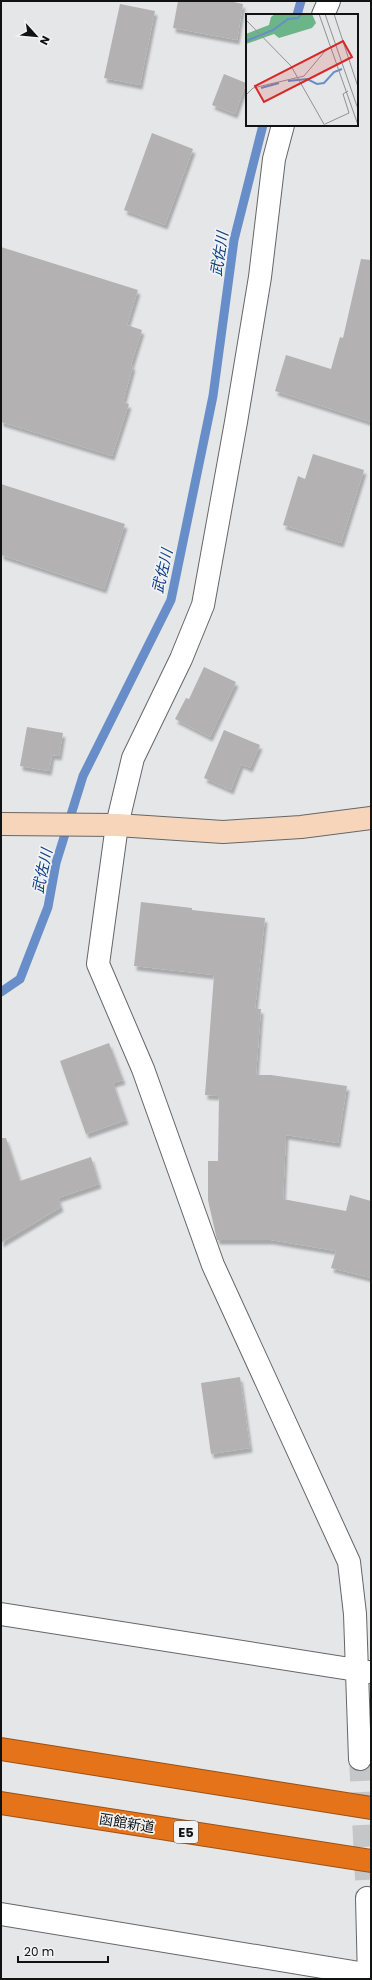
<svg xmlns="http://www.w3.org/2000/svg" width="372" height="1980" viewBox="0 0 372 1980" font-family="Poppins,'Noto Sans JP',sans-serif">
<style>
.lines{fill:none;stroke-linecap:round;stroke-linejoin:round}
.stream{stroke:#688ec9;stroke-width:9}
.building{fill:#b3b1b2;filter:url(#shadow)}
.street-tunnel{stroke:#c5c6c7;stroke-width:22;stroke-dasharray:22 11;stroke-linecap:butt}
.street-casing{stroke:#666668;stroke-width:24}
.secondary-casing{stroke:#666668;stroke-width:24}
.highway-casing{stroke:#9b5117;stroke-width:24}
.street{stroke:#fff;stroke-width:22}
.secondary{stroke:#f7d5ba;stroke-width:22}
.highway{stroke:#e57319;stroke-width:22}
.labels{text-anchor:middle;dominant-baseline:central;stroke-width:3.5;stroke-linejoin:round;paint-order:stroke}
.shield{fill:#f2f3f4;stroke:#545656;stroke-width:1}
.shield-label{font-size:13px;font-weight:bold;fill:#111212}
.street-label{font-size:14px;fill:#111212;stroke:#f2f3f4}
.water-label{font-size:15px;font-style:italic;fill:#104187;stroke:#f2f3f4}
.inset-river{fill:none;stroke:#688ec9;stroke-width:2}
.inset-road{fill:none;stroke:#909192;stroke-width:1}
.view{fill:#d62828;fill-opacity:0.15;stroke:#d62828;stroke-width:2}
.inset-edge{fill:none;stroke:#111212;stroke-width:2}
</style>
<defs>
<filter id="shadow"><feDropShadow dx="2.5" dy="4.5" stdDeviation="1" flood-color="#0004"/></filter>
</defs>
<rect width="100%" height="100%" fill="#e5e6e7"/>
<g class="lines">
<path class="stream" d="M 297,15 L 301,1
M 1,992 L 20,979 L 48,907 L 56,863 L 83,776 L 171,600 L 213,396 L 234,240 L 263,125"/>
</g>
<path class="building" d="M 178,1 L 229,1 L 243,4 L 237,40 L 173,28 Z
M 120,4 L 155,11 L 140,85 L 104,78 Z
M 224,74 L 246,83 L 235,114 L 212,105 Z
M 152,133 L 193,149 L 165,225 L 124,210 Z
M 1,247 L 138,290 L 127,325 L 142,330 L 131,365 L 133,366 L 123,402 L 129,404 L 112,456 L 1,422 Z
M 361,259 L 371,260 L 371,422 L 275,391 L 286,355 L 331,369 L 340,337 L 343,338 Z
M 313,454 L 364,470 L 341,543 L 283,525 L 298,476 L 305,479 Z
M 1,484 L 125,524 L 104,589 L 1,555 Z
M 204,667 L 236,682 L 210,737 L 175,719 L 186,698 L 189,699 Z
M 27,727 L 63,733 L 59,756 L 52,755 L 49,771 L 20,766 Z
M 224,730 L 260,745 L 250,768 L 241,764 L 231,790 L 204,778 Z
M 141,902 L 192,908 L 192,910 L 265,918 L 255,1009 L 261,1009 L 256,1075 L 271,1075 L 347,1086 L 338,1143 L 286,1135 L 283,1199 L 346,1211 L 350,1195 L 371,1201 L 371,1278 L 331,1268 L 336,1251 L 271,1240 L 217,1240 L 208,1200 L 208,1161 L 218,1161 L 219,1096 L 205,1095 L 214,975 L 134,966 Z
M 109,1043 L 123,1080 L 113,1083 L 126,1120 L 86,1134 L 60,1061 Z
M 1,1138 L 6,1138 L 20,1181 L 91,1157 L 99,1184 L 58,1198 L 61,1207 L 1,1243 Z
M 240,1377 L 250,1448 L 211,1454 L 201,1383 Z"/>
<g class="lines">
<path class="street-tunnel" d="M 360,1759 L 367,1898"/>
<g class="street-casing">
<path id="street" d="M 323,15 L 329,1
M 283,125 L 274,159 L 260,277 L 236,422 L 203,605 L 181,659 L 133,758 L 117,825 L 98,964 L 143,1069 L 213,1265 L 349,1562 L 355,1614 L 360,1759
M 1,1614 L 369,1672
M 367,1898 L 369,1979
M 1,1914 L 371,1975"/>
</g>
<g class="secondary-casing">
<path id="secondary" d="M 1,824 L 117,825 L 223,832 L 301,827 L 371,818"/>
</g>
<g class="highway-casing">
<path id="highway" d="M 1,1749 L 371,1808
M 1,1803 L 371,1861"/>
</g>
<use href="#street" class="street"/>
<use href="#secondary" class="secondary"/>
<use href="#highway" class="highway"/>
</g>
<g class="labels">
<rect class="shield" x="174" y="1821" width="24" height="22" rx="3"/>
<g class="shield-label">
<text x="186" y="1832">E5</text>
</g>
<g class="street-label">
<text transform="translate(127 1823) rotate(9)">函館新道</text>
</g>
<g class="water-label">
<text transform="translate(219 254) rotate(-81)">武佐川</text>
<text transform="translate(162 571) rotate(-77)">武佐川</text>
<text transform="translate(42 871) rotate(-78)">武佐川</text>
</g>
</g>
<g transform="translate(246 14)">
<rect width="112" height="112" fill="#e5e6e7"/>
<path d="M 29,0 L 66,0 L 70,9 L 66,14 L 33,24 L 28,20 L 0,30 L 0,20 L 23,11 L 25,3 Z" fill="#6cb588"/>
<path class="inset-river" d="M 0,27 L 27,16 L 42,5 L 52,4 L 55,0M 42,67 L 61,65 L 71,70 L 78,69 L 88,58 L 96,55M 15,74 L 33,69"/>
<path class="inset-road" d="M 73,0 L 112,111M 79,0 L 112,95M 88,0 L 112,73M 0,6 L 45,52 L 79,112M 0,81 L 7,74 L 58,62 L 79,37 L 88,32M 79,110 L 103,99 L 97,80 L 102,77"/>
<path class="view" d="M 97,27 L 106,43 L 18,88 L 9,72 Z"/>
<rect width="112" height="112" class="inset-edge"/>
</g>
<rect width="372" height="1980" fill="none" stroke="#111212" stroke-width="4"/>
<g transform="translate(36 36) rotate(117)" stroke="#f2f3f4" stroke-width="3" paint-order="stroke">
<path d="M0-3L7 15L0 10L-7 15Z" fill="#111212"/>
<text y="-6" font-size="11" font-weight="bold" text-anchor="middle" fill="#111212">N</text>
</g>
<path d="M18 1956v6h90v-6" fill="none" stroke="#111212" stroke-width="2"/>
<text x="24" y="1956" font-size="12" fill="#111212" stroke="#f2f3f4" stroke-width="3" paint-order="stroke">20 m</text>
</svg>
